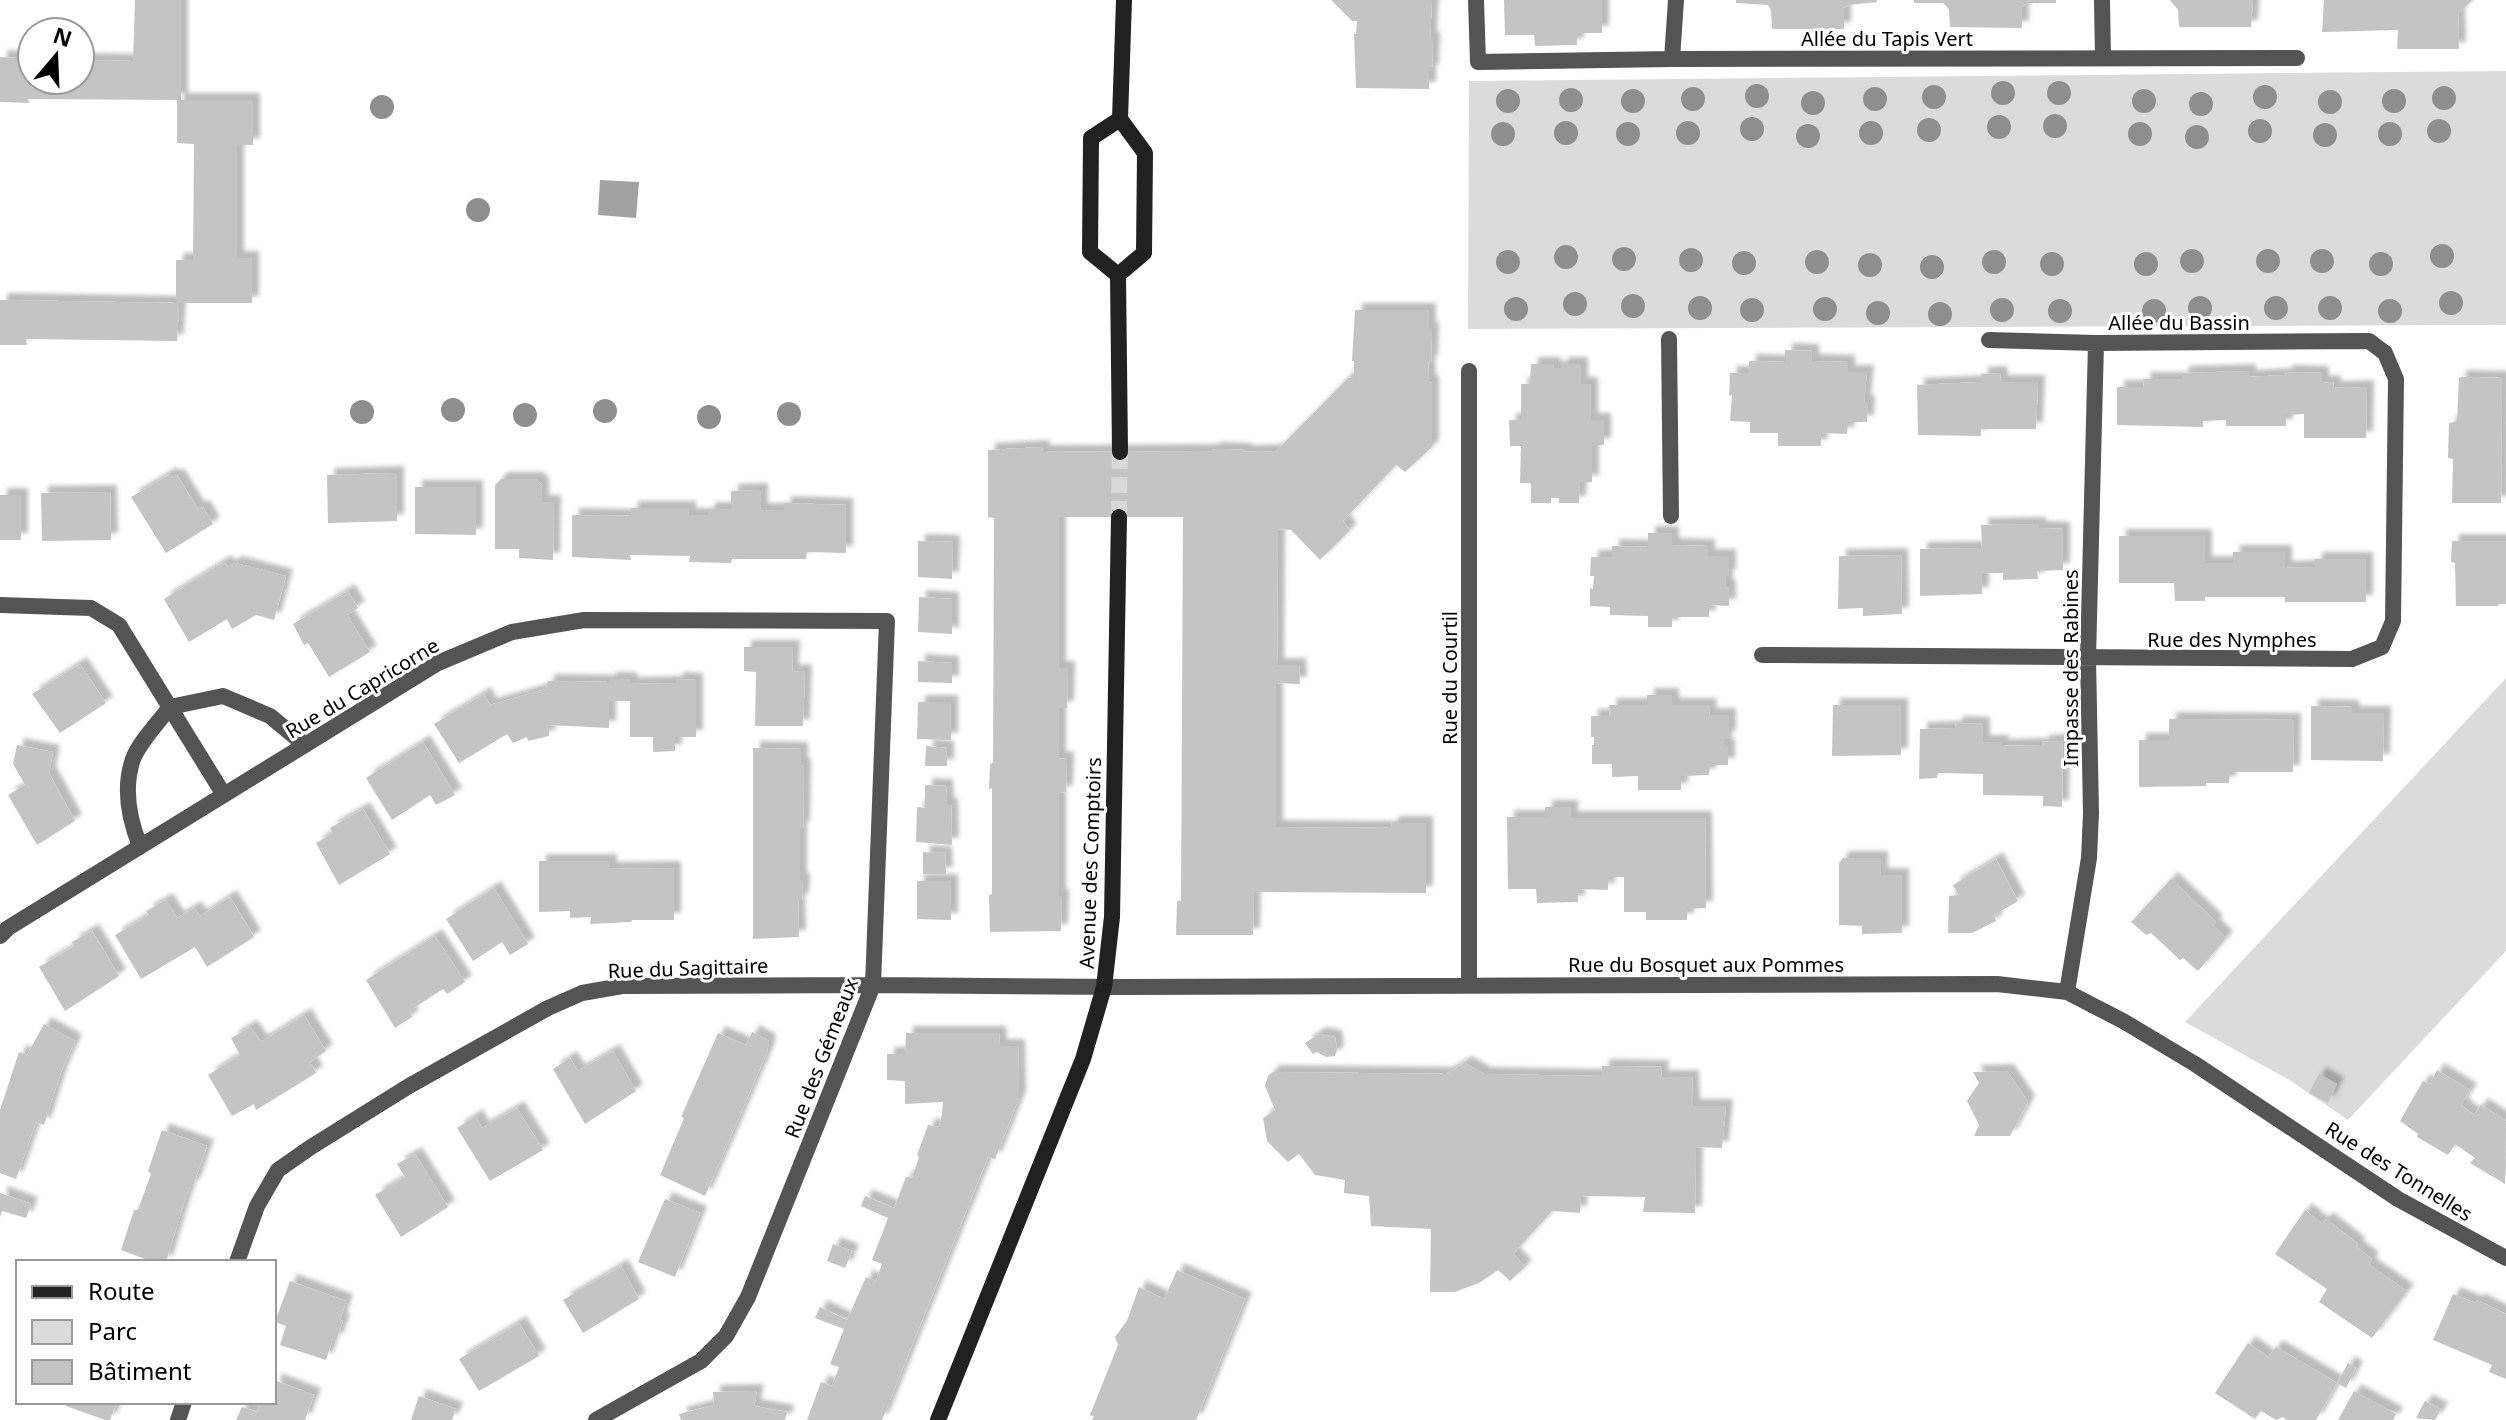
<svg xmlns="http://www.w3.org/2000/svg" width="2506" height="1420" viewBox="0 0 2506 1420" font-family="'Noto Sans',sans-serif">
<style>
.green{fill:#dbdbdb}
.water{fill:#a2a2a2}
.building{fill:#c4c4c4;filter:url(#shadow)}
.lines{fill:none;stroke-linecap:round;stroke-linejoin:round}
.secondary-tunnel{stroke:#d9d9d9;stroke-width:16;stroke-dasharray:16 8;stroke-linecap:butt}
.lane{stroke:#545454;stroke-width:16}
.street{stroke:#545454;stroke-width:16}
.secondary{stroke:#212121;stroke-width:16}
.tree{fill:#8e8e8e}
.labels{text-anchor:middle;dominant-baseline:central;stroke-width:6;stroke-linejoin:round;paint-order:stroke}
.street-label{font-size:20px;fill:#000;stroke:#fff}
</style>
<defs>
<filter id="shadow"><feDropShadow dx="7" dy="-7" stdDeviation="2" flood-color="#0004"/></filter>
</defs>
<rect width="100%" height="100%" fill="#fff"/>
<path class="green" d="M 2506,71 L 2506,325 L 1468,329 L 1469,81 Z
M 2506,678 L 2506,951 L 2348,1120 L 2291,1081 L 2185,1022 Z"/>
<path class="water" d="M 600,180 L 639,182 L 636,218 L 598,215 Z"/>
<path class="building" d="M 135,0 L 181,0 L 181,100 L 253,100 L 253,145 L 237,145 L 237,258 L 252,258 L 252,303 L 179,303 L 177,341 L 26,339 L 27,345 L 0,345 L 0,300 L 176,303 L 176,260 L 193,260 L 194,144 L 177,143 L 177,100 L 28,99 L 29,103 L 0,102 L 0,57 L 32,59 L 32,80 L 80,80 L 80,60 L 133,61 Z
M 1331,0 L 1432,0 L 1430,39 L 1433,39 L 1432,68 L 1432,71 L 1429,71 L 1429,89 L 1356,88 L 1354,34 L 1356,34 L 1357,21 L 1352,21 Z
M 1504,0 L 1602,0 L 1602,33 L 1577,33 L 1577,45 L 1535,46 L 1534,35 L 1505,35 Z
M 1736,0 L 1877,0 L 1877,2 L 1849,5 L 1844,8 L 1844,29 L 1772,29 L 1771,10 L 1768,5 L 1736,3 Z
M 1914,0 L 2056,0 L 2056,3 L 2027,3 L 2022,7 L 2022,28 L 1950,27 L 1949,9 L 1943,3 L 1914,3 Z
M 2170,0 L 2253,0 L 2251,27 L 2179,27 L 2178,10 Z
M 2324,0 L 2472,0 L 2458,14 L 2459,49 L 2397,49 L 2398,30 L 2322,32 Z
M 1355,310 L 1429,310 L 1429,329 L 1432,329 L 1431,363 L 1428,362 L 1429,383 L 1432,382 L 1432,447 L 1405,472 L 1396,465 L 1343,521 L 1350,530 L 1320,560 L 1291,530 L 1278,529 L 1277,665 L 1299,665 L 1300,684 L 1276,683 L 1276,827 L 1391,828 L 1392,823 L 1426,823 L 1426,893 L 1254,892 L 1253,935 L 1176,935 L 1177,901 L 1181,901 L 1183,517 L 1059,517 L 1059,668 L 1068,668 L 1067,708 L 1059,708 L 1059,759 L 1067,758 L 1066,792 L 1059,793 L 1059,896 L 1062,896 L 1061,931 L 990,932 L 989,895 L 992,894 L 992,788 L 989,789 L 990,764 L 993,763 L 994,518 L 988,517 L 988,450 L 1043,447 L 1042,452 L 1212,451 L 1213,449 L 1245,450 L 1244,452 L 1276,451 L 1348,378 L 1354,377 L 1354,361 L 1352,361 Z
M 1785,350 L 1812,351 L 1812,361 L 1848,362 L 1848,372 L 1867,372 L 1864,402 L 1868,402 L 1867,422 L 1848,422 L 1847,434 L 1821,433 L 1821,446 L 1778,446 L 1778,433 L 1750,433 L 1750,422 L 1730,421 L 1732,395 L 1729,396 L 1730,373 L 1749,373 L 1749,361 L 1785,362 Z
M 1531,364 L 1554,364 L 1553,368 L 1561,368 L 1561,364 L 1581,364 L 1581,384 L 1591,384 L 1591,420 L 1604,420 L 1604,445 L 1592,445 L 1592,482 L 1580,482 L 1579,503 L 1559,503 L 1559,498 L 1551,498 L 1551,503 L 1531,503 L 1531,483 L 1520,483 L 1521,446 L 1510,446 L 1509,420 L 1521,420 L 1521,384 L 1530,384 Z
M 2249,371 L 2249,377 L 2286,375 L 2285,372 L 2322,373 L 2322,383 L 2333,382 L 2334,388 L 2367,387 L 2366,438 L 2304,438 L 2304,414 L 2286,415 L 2286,426 L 2226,426 L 2226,420 L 2203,421 L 2203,427 L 2117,425 L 2117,387 L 2144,387 L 2143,379 L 2182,379 L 2182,373 Z
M 2000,373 L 2001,382 L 2038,382 L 2036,429 L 1981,429 L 1981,436 L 1918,435 L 1917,385 L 1981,382 L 1981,374 Z
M 2459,377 L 2502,378 L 2501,503 L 2452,503 L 2453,459 L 2448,458 L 2449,423 L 2457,421 Z
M 397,473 L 397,521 L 328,523 L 327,475 Z
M 170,474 L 173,478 L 177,475 L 198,509 L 203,507 L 213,524 L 166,553 L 131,497 Z
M 501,479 L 536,479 L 542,485 L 542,502 L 554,502 L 553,560 L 519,558 L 519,549 L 495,549 L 495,485 Z
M 415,487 L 476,487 L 476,535 L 415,534 Z
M 761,490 L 761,510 L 784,510 L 784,503 L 846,505 L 846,553 L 807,552 L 806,559 L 732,559 L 731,563 L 689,562 L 690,556 L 630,555 L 631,560 L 572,557 L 572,515 L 631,516 L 631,508 L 689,508 L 689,515 L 708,515 L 708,509 L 731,509 L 731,491 Z
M 110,492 L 111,540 L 42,541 L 41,493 Z
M 0,495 L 21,495 L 21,540 L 0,540 Z
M 2039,524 L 2039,528 L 2063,529 L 2063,570 L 2037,571 L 2038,579 L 2003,580 L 2003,573 L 1982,573 L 1982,594 L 1920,596 L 1920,549 L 1982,548 L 1981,525 Z
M 1648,533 L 1672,533 L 1672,545 L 1708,546 L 1708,556 L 1729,556 L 1729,576 L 1726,576 L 1726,587 L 1729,587 L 1729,606 L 1709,605 L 1709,617 L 1672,617 L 1672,627 L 1648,627 L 1648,616 L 1610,615 L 1610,607 L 1590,606 L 1590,588 L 1593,589 L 1594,576 L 1590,576 L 1591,557 L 1612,557 L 1612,546 L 1648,547 Z
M 2119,536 L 2205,536 L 2205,563 L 2233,563 L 2233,552 L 2285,552 L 2285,568 L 2315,567 L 2315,559 L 2366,559 L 2366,602 L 2285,602 L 2285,597 L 2205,597 L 2205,601 L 2175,601 L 2174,583 L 2119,583 Z
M 918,541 L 953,542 L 952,579 L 918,577 Z
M 2452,541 L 2506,541 L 2506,604 L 2499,604 L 2498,606 L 2456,606 L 2455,563 L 2451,562 Z
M 1901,555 L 1902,614 L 1863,616 L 1863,608 L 1838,609 L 1839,556 Z
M 224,562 L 228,567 L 235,563 L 286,576 L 274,620 L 256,615 L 232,629 L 227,619 L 189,642 L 164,599 Z
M 348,591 L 358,608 L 347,615 L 370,652 L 329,677 L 308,643 L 304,645 L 293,624 Z
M 919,597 L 952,599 L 952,634 L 918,632 Z
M 744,647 L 793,647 L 792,672 L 805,671 L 803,726 L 755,726 L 756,672 L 744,671 Z
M 918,661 L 952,663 L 952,683 L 918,682 Z
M 80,664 L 106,703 L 60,733 L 32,694 Z
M 609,679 L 630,679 L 630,684 L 676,683 L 676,679 L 696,680 L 696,737 L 675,737 L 675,751 L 653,752 L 653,737 L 630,737 L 630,701 L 609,701 L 609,728 L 549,725 L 549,736 L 528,741 L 527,737 L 513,743 L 507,734 L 459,763 L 434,724 L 484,694 L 490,705 L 546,689 L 548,681 L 609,682 Z
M 1647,695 L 1672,695 L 1672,705 L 1710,705 L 1709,715 L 1729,715 L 1729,737 L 1725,738 L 1725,746 L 1728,746 L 1728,765 L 1710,765 L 1709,775 L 1681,776 L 1681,790 L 1638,790 L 1638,776 L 1612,777 L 1612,764 L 1592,764 L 1592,745 L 1594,745 L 1594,737 L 1591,737 L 1591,716 L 1610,716 L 1609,705 L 1647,705 Z
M 918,702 L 951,702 L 951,740 L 917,739 Z
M 1833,705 L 1901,705 L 1901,755 L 1832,756 Z
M 2311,706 L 2352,707 L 2352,713 L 2384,713 L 2383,761 L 2311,760 Z
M 2169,719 L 2294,720 L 2293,772 L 2230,772 L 2229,783 L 2206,783 L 2206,786 L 2139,787 L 2139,740 L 2169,740 Z
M 1956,723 L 1983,724 L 1983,742 L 2002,742 L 2002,746 L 2043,745 L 2042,742 L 2063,741 L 2062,807 L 2043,806 L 2043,796 L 1983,795 L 1983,774 L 1938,773 L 1937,778 L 1919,779 L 1920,729 L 1955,728 Z
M 423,742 L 455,795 L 436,805 L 430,795 L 392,820 L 366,778 Z
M 17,745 L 53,752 L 49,773 L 75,821 L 37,845 L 8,795 L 25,785 L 13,764 Z
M 926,746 L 947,748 L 947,766 L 925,766 Z
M 753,748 L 801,749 L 801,765 L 804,765 L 803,828 L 800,828 L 800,880 L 803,880 L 802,900 L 798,900 L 799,937 L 753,939 Z
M 925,785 L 946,786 L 947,805 L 951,805 L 952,845 L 916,842 L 917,807 L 925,808 Z
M 1545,807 L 1571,807 L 1571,818 L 1705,818 L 1706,908 L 1687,909 L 1687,920 L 1646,920 L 1646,912 L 1624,912 L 1624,877 L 1608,877 L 1608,890 L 1578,889 L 1578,902 L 1537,903 L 1536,889 L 1508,889 L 1507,817 L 1545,817 Z
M 363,809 L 390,854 L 339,885 L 316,843 L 333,833 L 330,828 Z
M 923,852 L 945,853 L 946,874 L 923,874 Z
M 1843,858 L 1881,858 L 1881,875 L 1902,875 L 1902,933 L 1862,934 L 1862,926 L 1839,925 L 1839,863 Z
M 1996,859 L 2018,901 L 1994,915 L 1996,921 L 1972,933 L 1948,933 L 1949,896 L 1959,895 L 1953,885 Z
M 539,861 L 610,861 L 610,869 L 674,868 L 674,920 L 632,920 L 631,922 L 590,924 L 591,917 L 570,918 L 570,911 L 539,912 Z
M 2171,879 L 2216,922 L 2213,925 L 2226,938 L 2198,971 L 2183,958 L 2180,960 L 2151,933 L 2146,935 L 2131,922 Z
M 917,881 L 951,881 L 951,920 L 917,919 Z
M 494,888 L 528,944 L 510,955 L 502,942 L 473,961 L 446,919 Z
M 230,897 L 254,937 L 207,967 L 195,947 L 141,979 L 115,935 L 149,915 L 146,911 L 166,900 L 177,918 L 194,908 L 200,916 Z
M 92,931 L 119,976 L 65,1011 L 39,967 L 74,946 L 72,942 Z
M 435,936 L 465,982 L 447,994 L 443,989 L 409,1011 L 412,1017 L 395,1028 L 366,980 Z
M 304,1015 L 326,1051 L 310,1062 L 316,1073 L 256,1110 L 254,1104 L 232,1116 L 208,1075 L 240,1055 L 231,1038 L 250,1027 L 261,1042 Z
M 44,1024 L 75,1041 L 61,1072 L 44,1125 L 36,1122 L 16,1179 L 0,1173 L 0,1110 L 19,1052 L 27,1055 Z
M 752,1032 L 769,1041 L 767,1052 L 705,1196 L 660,1175 L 684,1118 L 681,1117 L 718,1033 L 746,1045 Z
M 906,1033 L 999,1033 L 1000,1046 L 1018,1046 L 1019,1098 L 995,1159 L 988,1157 L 882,1420 L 807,1420 L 821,1382 L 832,1386 L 839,1367 L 830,1364 L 844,1329 L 815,1318 L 820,1307 L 847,1320 L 866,1277 L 876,1281 L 882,1264 L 872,1260 L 888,1218 L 861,1206 L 865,1196 L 894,1208 L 906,1177 L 912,1178 L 919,1157 L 917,1155 L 928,1125 L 939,1127 L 942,1114 L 943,1102 L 905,1104 L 905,1081 L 887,1080 L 887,1054 L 905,1054 Z
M 1319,1034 L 1335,1037 L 1337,1050 L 1335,1056 L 1326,1057 L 1317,1052 L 1313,1054 L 1305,1043 Z
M 613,1051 L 636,1091 L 585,1124 L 553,1069 L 570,1058 L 578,1071 Z
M 1465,1063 L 1484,1074 L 1602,1076 L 1602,1066 L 1662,1067 L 1661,1077 L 1692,1077 L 1693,1106 L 1726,1106 L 1722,1148 L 1696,1147 L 1695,1213 L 1643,1212 L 1645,1197 L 1581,1196 L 1580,1213 L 1552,1211 L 1513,1254 L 1525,1267 L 1510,1281 L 1498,1270 L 1479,1283 L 1468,1287 L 1455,1292 L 1430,1292 L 1431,1229 L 1371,1226 L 1369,1196 L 1344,1193 L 1345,1180 L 1315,1175 L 1299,1154 L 1288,1162 L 1267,1141 L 1263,1118 L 1275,1110 L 1265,1086 L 1268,1076 L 1273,1072 L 1446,1074 Z
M 2437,1070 L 2470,1090 L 2461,1105 L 2474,1115 L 2481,1105 L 2506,1121 L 2505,1184 L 2470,1163 L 2475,1158 L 2455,1144 L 2448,1155 L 2417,1137 L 2418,1134 L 2400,1121 L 2423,1081 L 2430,1084 Z
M 2007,1071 L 2028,1102 L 2010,1136 L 1974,1136 L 1979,1125 L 1967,1101 L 1979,1083 L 1973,1072 Z
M 2319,1074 L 2337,1084 L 2328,1103 L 2309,1093 Z
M 517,1108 L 543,1150 L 490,1181 L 457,1128 L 476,1116 L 482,1128 Z
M 162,1130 L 207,1146 L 193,1186 L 190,1186 L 183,1206 L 166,1262 L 153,1262 L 121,1250 L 134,1210 L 138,1210 L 151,1174 L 148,1171 Z
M 415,1154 L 448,1207 L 401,1237 L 375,1195 L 405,1177 L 397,1164 Z
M 0,1193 L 31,1204 L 26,1218 L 2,1211 L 0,1217 Z
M 665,1199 L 700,1213 L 675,1277 L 638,1262 Z
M 2305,1210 L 2322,1224 L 2326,1219 L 2358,1244 L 2356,1247 L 2372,1259 L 2369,1265 L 2407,1291 L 2372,1338 L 2319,1302 L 2327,1289 L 2275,1254 Z
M 833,1244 L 852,1251 L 845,1268 L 827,1261 Z
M 621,1266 L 639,1299 L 583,1333 L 563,1300 Z
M 1177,1270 L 1245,1299 L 1196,1420 L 1092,1420 L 1094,1417 L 1090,1415 L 1118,1345 L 1115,1337 L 1127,1321 L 1139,1287 L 1164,1299 Z
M 290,1281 L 346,1301 L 340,1320 L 343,1321 L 336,1341 L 333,1338 L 326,1360 L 280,1345 L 286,1326 L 275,1322 Z
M 2453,1294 L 2476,1303 L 2477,1300 L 2506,1314 L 2506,1379 L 2489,1372 L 2492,1365 L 2433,1340 Z
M 519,1323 L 539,1356 L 479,1391 L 459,1359 Z
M 2248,1343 L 2268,1357 L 2276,1347 L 2337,1383 L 2348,1363 L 2356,1368 L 2346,1388 L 2337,1383 L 2316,1420 L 2287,1420 L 2283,1417 L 2276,1420 L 2261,1411 L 2255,1419 L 2215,1393 Z
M 274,1380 L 314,1395 L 305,1420 L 236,1420 L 242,1407 L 257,1412 L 261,1402 L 274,1402 Z
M 757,1391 L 754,1406 L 787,1412 L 785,1420 L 681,1420 L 679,1414 L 714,1405 L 713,1392 Z
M 2354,1391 L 2396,1414 L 2393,1420 L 2338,1420 Z
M 419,1396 L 456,1409 L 452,1420 L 411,1420 Z
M 2425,1401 L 2441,1409 L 2435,1420 L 2416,1418 Z
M 68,1402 L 117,1402 L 110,1420 L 105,1420 L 66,1406 Z"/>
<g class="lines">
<path class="secondary-tunnel" d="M 1119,517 L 1120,452"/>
<path class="lane" d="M 1669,339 L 1671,516
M 140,846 C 129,819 123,788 133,759 C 140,741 158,723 170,707 L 223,696 L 270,716 L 305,745"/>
<path class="street" d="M 1476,0 L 1478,62 L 1672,59 L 2297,58
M 2102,0 L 2103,58
M 1672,59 L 1676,0
M 0,605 L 91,608 L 119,625 L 224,795
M 1762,655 L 2352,659 L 2382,647 L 2393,621 L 2396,379 L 2385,353 L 2369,341 L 2096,343 L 1989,340
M 0,936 L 8,928 L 438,663 L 512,632 L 584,620 L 887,621 L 873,985 L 748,1297 L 726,1336 L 701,1361 L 596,1420
M 1469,984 L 1469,371
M 2067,992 L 2089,858 L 2091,813 L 2088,658 L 2096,343
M 237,1262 L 257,1206 L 278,1170 L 311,1147 L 409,1086 L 548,1008 L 582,993 L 622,986 L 873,985 L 1121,987 L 1997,984 L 2067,992 L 2123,1021 L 2195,1064 L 2398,1199 L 2506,1258
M 178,1420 L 184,1402"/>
<path class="secondary" d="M 1118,275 L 1144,253 L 1145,153 L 1120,119 L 1124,0
M 1118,275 L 1090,252 L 1091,138 L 1120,119
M 1118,275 L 1120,452
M 938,1420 L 1083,1059 L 1104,987 L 1112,917 L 1119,517"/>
</g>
<g class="tree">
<circle cx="2003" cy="93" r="12"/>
<circle cx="2059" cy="93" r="12"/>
<circle cx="1757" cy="96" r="12"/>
<circle cx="1934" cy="97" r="12"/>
<circle cx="2265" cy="97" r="12"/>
<circle cx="2444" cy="98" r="12"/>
<circle cx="1693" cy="99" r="12"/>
<circle cx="1875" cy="99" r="12"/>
<circle cx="1571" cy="100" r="12"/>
<circle cx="1508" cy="101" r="12"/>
<circle cx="1633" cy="101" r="12"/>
<circle cx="2144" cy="101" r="12"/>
<circle cx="2394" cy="101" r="12"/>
<circle cx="2330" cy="102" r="12"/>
<circle cx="1813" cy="103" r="12"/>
<circle cx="2201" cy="104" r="12"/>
<circle cx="382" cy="107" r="12"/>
<circle cx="2055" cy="126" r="12"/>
<circle cx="1999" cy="127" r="12"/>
<circle cx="1752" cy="129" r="12"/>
<circle cx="1929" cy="130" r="12"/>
<circle cx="2260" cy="131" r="12"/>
<circle cx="2439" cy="131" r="12"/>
<circle cx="1566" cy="133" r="12"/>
<circle cx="1688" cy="133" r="12"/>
<circle cx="1871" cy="133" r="12"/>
<circle cx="1503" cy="134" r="12"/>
<circle cx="1628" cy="134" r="12"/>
<circle cx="2140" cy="134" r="12"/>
<circle cx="2390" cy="134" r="12"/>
<circle cx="2325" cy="135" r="12"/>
<circle cx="1808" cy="136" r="12"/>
<circle cx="2197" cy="137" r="12"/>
<circle cx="478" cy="210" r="12"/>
<circle cx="2442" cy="256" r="12"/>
<circle cx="1566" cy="257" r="12"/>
<circle cx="1624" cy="259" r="12"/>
<circle cx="1691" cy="260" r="12"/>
<circle cx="2192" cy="261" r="12"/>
<circle cx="2268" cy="261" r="12"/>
<circle cx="2322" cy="261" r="12"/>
<circle cx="1508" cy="262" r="12"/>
<circle cx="1817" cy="262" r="12"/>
<circle cx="1994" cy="262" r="12"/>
<circle cx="1744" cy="263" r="12"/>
<circle cx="2052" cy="264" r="12"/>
<circle cx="2146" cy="264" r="12"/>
<circle cx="2381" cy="264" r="12"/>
<circle cx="1870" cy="265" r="12"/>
<circle cx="1932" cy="267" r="12"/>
<circle cx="2451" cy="303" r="12"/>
<circle cx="1575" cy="304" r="12"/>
<circle cx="1633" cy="306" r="12"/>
<circle cx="1700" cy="308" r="12"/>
<circle cx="2200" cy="308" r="12"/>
<circle cx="2276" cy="308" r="12"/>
<circle cx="2330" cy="308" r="12"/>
<circle cx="1516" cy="309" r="12"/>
<circle cx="1825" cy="309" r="12"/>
<circle cx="1752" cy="310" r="12"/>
<circle cx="2002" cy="310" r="12"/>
<circle cx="2060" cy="311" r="12"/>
<circle cx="2154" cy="311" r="12"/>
<circle cx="2390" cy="311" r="12"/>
<circle cx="1878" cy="313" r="12"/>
<circle cx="1940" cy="314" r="12"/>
<circle cx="453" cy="410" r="12"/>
<circle cx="605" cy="411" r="12"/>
<circle cx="362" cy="412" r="12"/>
<circle cx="789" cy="414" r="12"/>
<circle cx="525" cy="415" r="12"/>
<circle cx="709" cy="417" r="12"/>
</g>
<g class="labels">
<g class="street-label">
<text x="1887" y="38">Allée du Tapis Vert</text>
<text x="2179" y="322">Allée du Bassin</text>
<text x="2232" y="639">Rue des Nymphes</text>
<text transform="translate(2070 668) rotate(-90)">Impasse des Rabines</text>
<text transform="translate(1449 678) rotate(-90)">Rue du Courtil</text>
<text transform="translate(362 688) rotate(-31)">Rue du Capricorne</text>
<text transform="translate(1090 863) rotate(-88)">Avenue des Comptoirs</text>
<text x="1706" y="964">Rue du Bosquet aux Pommes</text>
<text transform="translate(688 968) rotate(-2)">Rue du Sagittaire</text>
<text transform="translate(821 1058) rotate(-69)">Rue des Gémeaux</text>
<text transform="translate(2399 1171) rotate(32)">Rue des Tonnelles</text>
</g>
</g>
<rect x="16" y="1260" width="260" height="144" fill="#ffffff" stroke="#999999" stroke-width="2"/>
<rect x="32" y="1286" width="40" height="12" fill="#212121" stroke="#999999" stroke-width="2"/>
<text x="88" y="1300" font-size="24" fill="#000000">Route</text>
<rect x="32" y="1320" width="40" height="24" fill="#dbdbdb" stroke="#999999" stroke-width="2"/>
<text x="88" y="1340" font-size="24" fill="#000000">Parc</text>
<rect x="32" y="1360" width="40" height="24" fill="#c4c4c4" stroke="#999999" stroke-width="2"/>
<text x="88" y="1380" font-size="24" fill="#000000">Bâtiment</text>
<g transform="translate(56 56) rotate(19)"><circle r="38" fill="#ffffff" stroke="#999999" stroke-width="2"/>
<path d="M0-6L14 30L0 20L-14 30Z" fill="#000000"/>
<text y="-12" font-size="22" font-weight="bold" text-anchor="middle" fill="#000000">N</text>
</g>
</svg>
